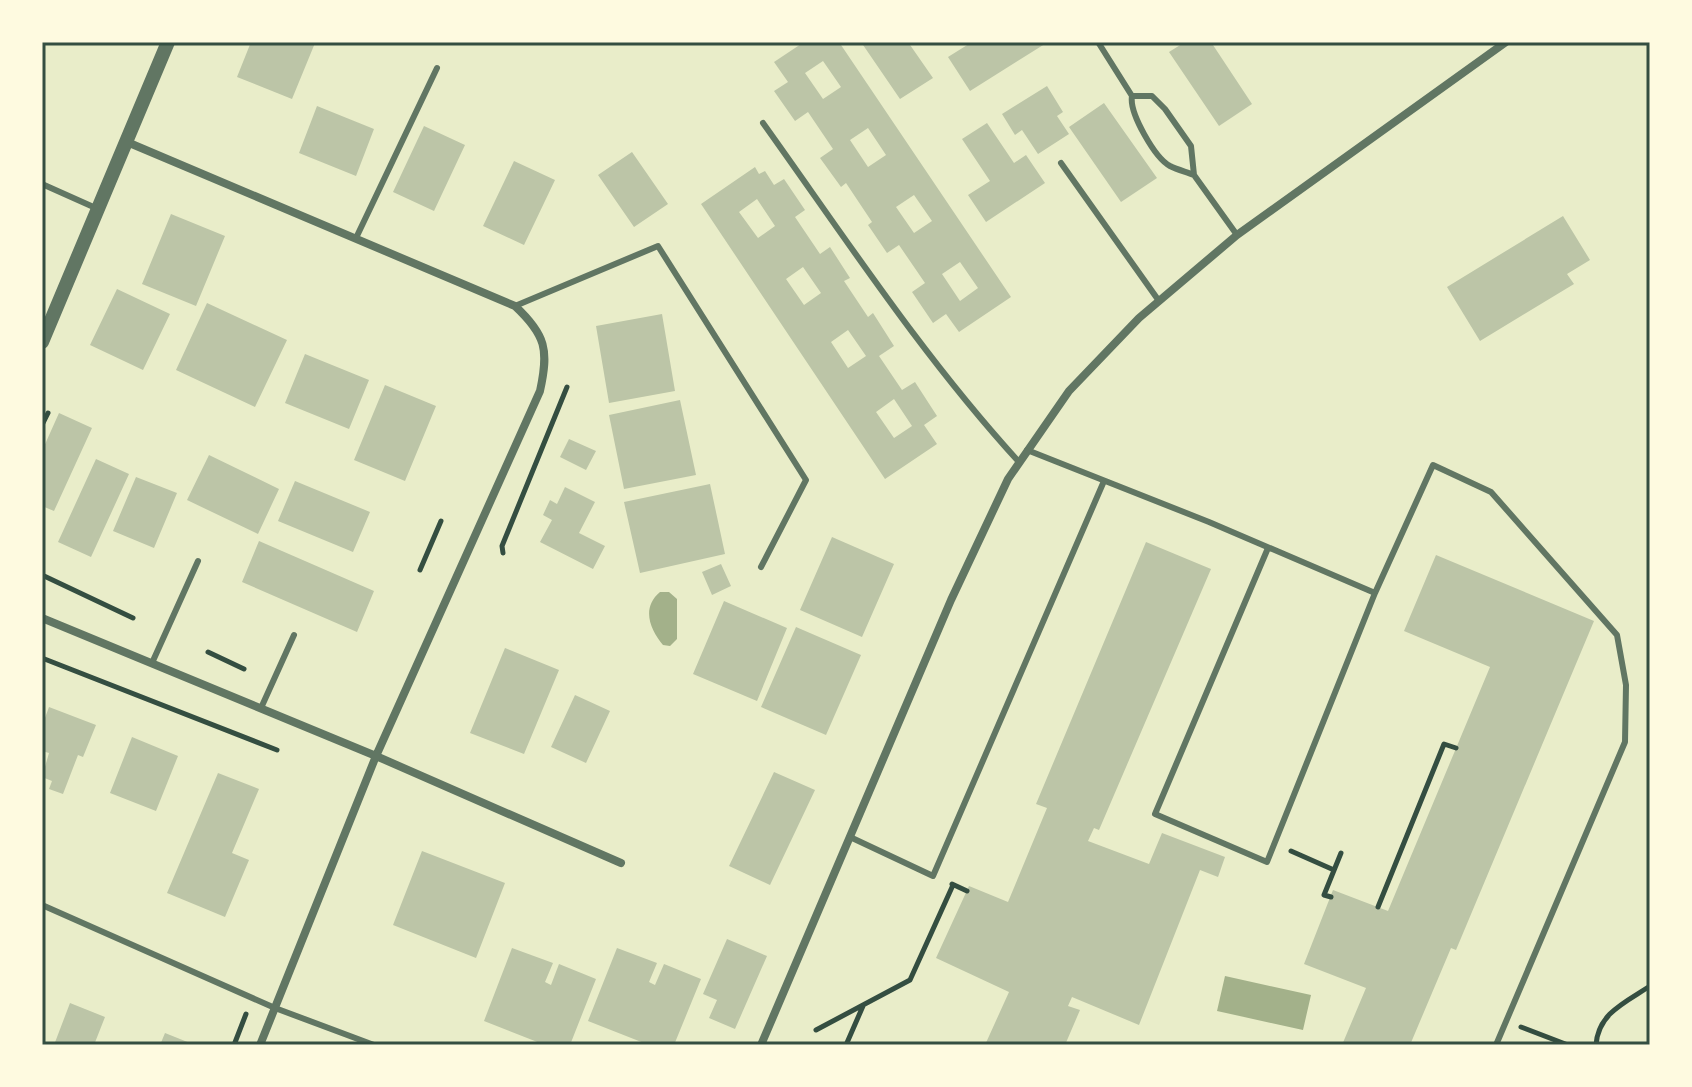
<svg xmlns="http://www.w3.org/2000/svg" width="1692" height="1087" viewBox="0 0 1692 1087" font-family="'Archivo Narrow',sans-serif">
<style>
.water{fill:#a3b18a}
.building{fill:#bcc5a7;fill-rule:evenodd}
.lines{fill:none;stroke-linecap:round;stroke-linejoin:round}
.path{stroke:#344e41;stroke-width:5}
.service{stroke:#617663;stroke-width:6}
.minor{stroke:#617663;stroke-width:8}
.tertiary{stroke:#617663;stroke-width:14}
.neatline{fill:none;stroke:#344e41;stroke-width:3}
</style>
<rect width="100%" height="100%" fill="#e9edc9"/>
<path class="water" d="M 660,592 L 669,592 L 677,599 L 677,639 L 670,646 L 663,645 C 650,629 641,608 660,592 Z
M 1225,976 L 1311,995 L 1303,1030 L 1217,1011 Z"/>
<path class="building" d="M 251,42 L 315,43 L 292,99 L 237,77 Z
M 804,42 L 839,42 L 1011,297 L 959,332 L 946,314 L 933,323 L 912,292 L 925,283 L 899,245 L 887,253 L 868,225 L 872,222 L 846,183 L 841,187 L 820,158 L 833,149 L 808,112 L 795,121 L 774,91 L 788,82 L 774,62 ZM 823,61 L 841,87 L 823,99 L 805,73 ZM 868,128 L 886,155 L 868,167 L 850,140 ZM 914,195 L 932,221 L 914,233 L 896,207 ZM 960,262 L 978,288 L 960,301 L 942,274 Z
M 861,42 L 908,42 L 933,78 L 900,99 Z
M 972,42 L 1048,42 L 970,91 L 948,57 Z
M 1185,42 L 1211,42 L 1252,104 L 1219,126 L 1169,52 Z
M 1047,86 L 1063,112 L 1057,116 L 1069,134 L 1038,154 L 1022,130 L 1015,135 L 1002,114 Z
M 1104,103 L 1157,178 L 1121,202 L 1069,127 Z
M 317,106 L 374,129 L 356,176 L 299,153 Z
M 987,123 L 1014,163 L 1026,155 L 1045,183 L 986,222 L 968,195 L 990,181 L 962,139 Z
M 424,126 L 465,145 L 434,211 L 393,192 Z
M 632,152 L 668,204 L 634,227 L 598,175 Z
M 514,161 L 555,180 L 524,245 L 483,226 Z
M 755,167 L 759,174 L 765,171 L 774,185 L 784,179 L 805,210 L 795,217 L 820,254 L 830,247 L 850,278 L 844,281 L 868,317 L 873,313 L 894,346 L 879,356 L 902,390 L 915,382 L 937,416 L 924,425 L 937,444 L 885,479 L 701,204 ZM 757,199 L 775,226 L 758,238 L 739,212 ZM 803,267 L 821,293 L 804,305 L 786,279 ZM 848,330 L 866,356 L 848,368 L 831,342 ZM 894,399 L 912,426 L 894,438 L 876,412 Z
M 171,214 L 225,236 L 196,306 L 142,284 Z
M 1563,216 L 1590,260 L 1567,274 L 1574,284 L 1480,341 L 1447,287 Z
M 117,289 L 170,314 L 143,370 L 90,345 Z
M 207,303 L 287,340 L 255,407 L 176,370 Z
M 662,314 L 675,391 L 609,403 L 596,326 Z
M 305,354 L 369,380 L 349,429 L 285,403 Z
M 385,385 L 436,406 L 405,481 L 354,460 Z
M 680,400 L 696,475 L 624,489 L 609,415 Z
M 59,413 L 92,428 L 54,511 L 42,506 L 42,451 Z
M 569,439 L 596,451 L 586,470 L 560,457 Z
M 209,455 L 279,489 L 258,534 L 187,500 Z
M 96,459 L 129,474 L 91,557 L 58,542 Z
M 136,477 L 177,493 L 154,548 L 113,531 Z
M 295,481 L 370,512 L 353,552 L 278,521 Z
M 710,484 L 725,554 L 640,573 L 624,502 Z
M 565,487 L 595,502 L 579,533 L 605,546 L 593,569 L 540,542 L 552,520 L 543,515 L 550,500 L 557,504 Z
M 832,537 L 894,564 L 862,637 L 800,610 Z
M 259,541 L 374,591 L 357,632 L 242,582 Z
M 1146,542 L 1211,569 L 1099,830 L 1094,828 L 1088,841 L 1149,864 L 1162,833 L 1225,857 L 1218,877 L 1200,870 L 1139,1025 L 1072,997 L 1068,1006 L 1080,1010 L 1065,1045 L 985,1045 L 1009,992 L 936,958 L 969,886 L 1008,902 L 1047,808 L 1036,804 Z
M 1436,555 L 1594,621 L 1456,950 L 1451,948 L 1410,1045 L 1342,1045 L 1366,988 L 1304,964 L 1333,890 L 1388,911 L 1490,667 L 1404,631 Z
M 721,564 L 731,586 L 712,595 L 702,572 Z
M 724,601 L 787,628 L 757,701 L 693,674 Z
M 796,627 L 861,655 L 826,735 L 761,707 Z
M 505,648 L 559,670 L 524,754 L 470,733 Z
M 575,695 L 610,711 L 586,763 L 551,747 Z
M 49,707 L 96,725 L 83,757 L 78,755 L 63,794 L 49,789 L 52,781 L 42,777 L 49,753 L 42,751 L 42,726 Z
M 132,737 L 178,756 L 156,811 L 110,793 Z
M 774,772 L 815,790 L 770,885 L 729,866 Z
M 218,773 L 259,789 L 232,853 L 249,860 L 225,917 L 167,893 Z
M 422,851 L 505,883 L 476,958 L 393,925 Z
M 727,939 L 767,956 L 735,1029 L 709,1018 L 717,1000 L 703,994 Z
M 512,948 L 553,963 L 545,982 L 551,985 L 559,964 L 596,979 L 570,1045 L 545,1045 L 484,1021 Z
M 617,948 L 657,963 L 649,982 L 655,985 L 664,964 L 701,979 L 674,1045 L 649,1045 L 588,1021 Z
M 70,1003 L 105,1017 L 94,1045 L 54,1045 Z
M 165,1033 L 195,1045 L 160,1045 Z"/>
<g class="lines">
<path class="path" d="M 42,425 L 48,413
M 503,553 L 502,546 L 567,387
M 420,570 L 441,521
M 42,575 L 133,618
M 208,652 L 244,669
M 42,658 L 277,750
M 1291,851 L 1334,870
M 952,884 L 967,891
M 1331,897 L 1324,895 L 1341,853
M 1378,907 L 1444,744 L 1456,748
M 1521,1027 L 1568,1045
M 816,1030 L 910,980 L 953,885
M 234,1045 L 246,1014
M 846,1045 L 863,1006
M 1596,1045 C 1598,1013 1626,1002 1650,986"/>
<path class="service" d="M 1098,42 L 1132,96
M 763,123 C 846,239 923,357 1019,462
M 1061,163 L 1159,301
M 1194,175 C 1187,172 1178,170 1170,166 C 1155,158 1129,113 1132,96 L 1152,96 L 1165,109 L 1191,146 L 1194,175 L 1237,235
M 42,184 L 98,209
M 356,238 L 437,68
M 515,306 L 658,246 L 806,480 L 761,567
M 1027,450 L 1209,522 L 1375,593 L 1267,862 L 1155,814 L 1268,548
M 1375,593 L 1433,465 L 1491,492 L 1617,635 L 1626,685 L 1625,742 L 1496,1045
M 152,663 L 198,561
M 261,708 L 294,635
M 850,837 L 933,876 L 1104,481
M 42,905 L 275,1008 L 374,1045"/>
<path class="minor" d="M 127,142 L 515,306 C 546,335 549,350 540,391 L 376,756 L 260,1045
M 42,618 L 376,756 L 621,863
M 761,1045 L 951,600 L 1008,479 L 1069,391 L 1139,318 L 1237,235 L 1506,42"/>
<path class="tertiary" d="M 42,342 L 168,42"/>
</g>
<rect width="1692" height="1087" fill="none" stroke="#fefae0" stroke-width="88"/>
<rect x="44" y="44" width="1604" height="999" class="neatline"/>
</svg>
